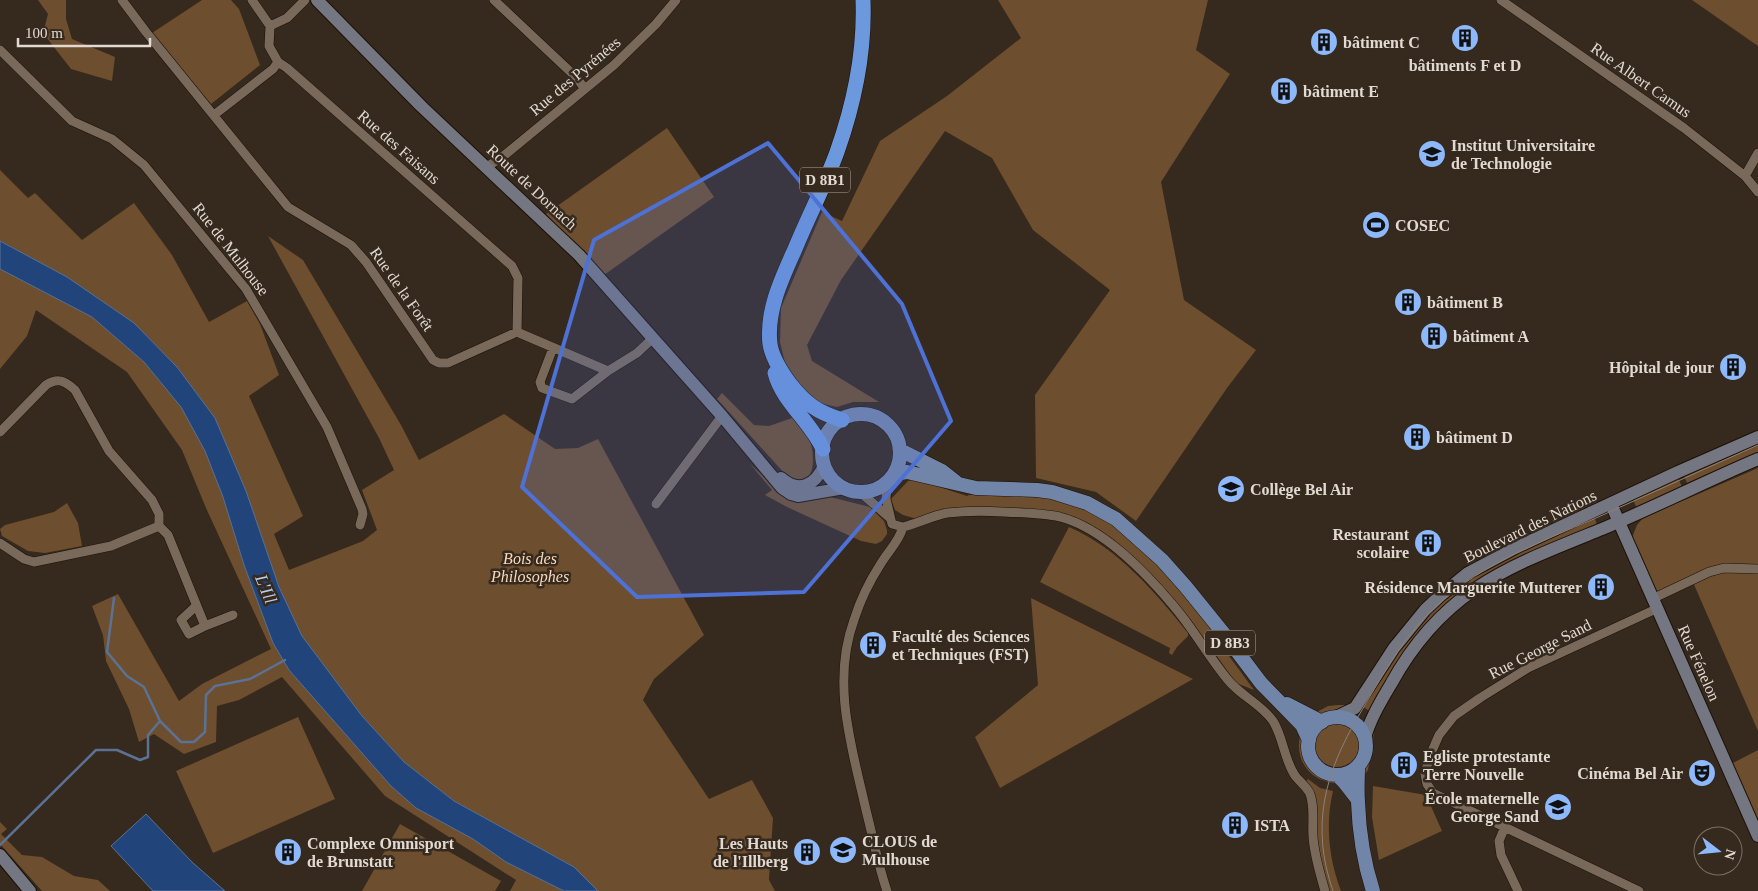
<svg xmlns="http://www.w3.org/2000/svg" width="1758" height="891" viewBox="0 0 1758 891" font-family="'Times New Roman',serif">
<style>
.green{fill:#6d4e2e}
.water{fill:#21457b;stroke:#5b7295}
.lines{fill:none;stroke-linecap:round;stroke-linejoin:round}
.stream{stroke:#5b7295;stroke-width:2.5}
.street-casing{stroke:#1d1106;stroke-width:10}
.secondary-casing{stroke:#1d1106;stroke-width:14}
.primary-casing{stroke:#1d1106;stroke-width:15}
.highway-casing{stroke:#1d1106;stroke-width:16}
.street{stroke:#78695b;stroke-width:9}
.secondary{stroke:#747782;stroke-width:12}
.primary{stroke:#7185a9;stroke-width:14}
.highway{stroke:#6c98dd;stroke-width:15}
.tram{stroke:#8c8177;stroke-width:1}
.marked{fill:#4e71d6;fill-opacity:0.2;stroke:#4e71d6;stroke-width:4;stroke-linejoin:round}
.labels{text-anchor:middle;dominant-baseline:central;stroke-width:5;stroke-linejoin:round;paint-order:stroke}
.shield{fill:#36291d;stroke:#aea59c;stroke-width:1}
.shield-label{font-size:15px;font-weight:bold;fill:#e2dad2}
.poi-label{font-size:16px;font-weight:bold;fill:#e2dad2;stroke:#36291d;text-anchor:start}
.street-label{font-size:16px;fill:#e2dad2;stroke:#36291d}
.park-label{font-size:16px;font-style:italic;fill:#f8d9bb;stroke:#36291d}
.water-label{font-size:18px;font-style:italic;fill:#b8cef0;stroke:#36291d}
</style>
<rect width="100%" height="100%" fill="#36291d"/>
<path class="green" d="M 38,0 L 66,0 L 66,19 L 72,39 L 115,57 L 112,81 L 71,69 L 43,33 L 48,14 Z
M 202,0 L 231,0 L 239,9 L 260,65 L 211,104 L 152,33 Z
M 998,0 L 1208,0 L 1196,50 L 1230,74 L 1161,182 L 1184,300 L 1256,350 L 1227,388 L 1136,521 L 1096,492 L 1036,478 L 1035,395 L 1110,290 L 1033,230 L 992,158 L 945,131 L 841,280 L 807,345 L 812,361 L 879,402 L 853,402 L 837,407 L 819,403 L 808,397 L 786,367 L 780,342 L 781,308 L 822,212 L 842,221 L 880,141 L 947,96 L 1021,38 Z
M 1692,0 L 1758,0 L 1758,46 Z
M 667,128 L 714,197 L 604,275 L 546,214 Z
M 0,170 L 28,198 L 35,193 L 82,240 L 134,203 L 172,255 L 209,322 L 247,301 L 260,324 L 279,375 L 249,396 L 303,516 L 274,534 L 289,570 L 363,541 L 377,530 L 362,490 L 394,470 L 379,438 L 268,236 L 303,260 L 401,425 L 419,460 L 504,414 L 555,449 L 578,448 L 598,439 L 704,635 L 654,679 L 643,700 L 709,799 L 752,780 L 773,818 L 769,880 L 775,891 L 598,891 L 574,867 L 454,801 L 404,762 L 362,716 L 302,636 L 279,587 L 246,491 L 215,418 L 177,367 L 134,323 L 67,277 L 0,241 Z
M 0,269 L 92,317 L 144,362 L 181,407 L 205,451 L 223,497 L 244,565 L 273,643 L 289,670 L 391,786 L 416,808 L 473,839 L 506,862 L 564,891 L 510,891 L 516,880 L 385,796 L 282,677 L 239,700 L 217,706 L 216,742 L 184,754 L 154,734 L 139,742 L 129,709 L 106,661 L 103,635 L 92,606 L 118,594 L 179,701 L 202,684 L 271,649 L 206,508 L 182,450 L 127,372 L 36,310 L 27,336 L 0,369 Z
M 722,393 L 754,425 L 769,426 L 795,417 C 801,425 807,434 811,444 C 814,454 816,485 797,480 C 794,480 790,477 786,475 L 717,399 Z
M 1758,444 L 1758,452 L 1687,483 L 1684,476 Z
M 750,464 L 781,492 L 826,496 L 870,507 L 884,521 L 887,530 L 887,534 L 882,541 L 876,544 L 861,541 L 787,507 L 765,495 L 772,490 Z
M 1758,468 L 1758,731 L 1692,580 L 1652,599 L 1629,545 L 1637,525 L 1643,518 Z
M 1677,476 L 1683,489 L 1637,509 L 1632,497 Z
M 915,479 L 967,496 L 969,495 L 1022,495 L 1048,497 L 1084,508 L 1112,524 L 1170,576 L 1217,633 L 1215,637 L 1254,690 L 1236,683 L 1191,620 L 1153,578 L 1068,516 L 1047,510 L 1007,508 L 917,519 L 903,515 L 895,510 L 891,499 L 908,481 Z
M 67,503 L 78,523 L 82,546 L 45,553 L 28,551 L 2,536 L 0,529 L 5,525 L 54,512 Z
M 1593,514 L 1598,527 L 1448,606 L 1371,712 L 1360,705 L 1412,628 L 1467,577 Z
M 1069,527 C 1118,548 1156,593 1188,633 L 1188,636 L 1177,647 L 1172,655 L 1169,653 L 1170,648 L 1040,582 Z
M 1031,598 L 1193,679 L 1000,788 L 975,737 L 1038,685 Z
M 1338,705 L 1347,705 L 1341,711 L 1322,714 L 1315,713 L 1328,706 Z
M 298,717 L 335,799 L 213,853 L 176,771 Z
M1315 745a22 22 0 1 1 44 0a22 22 0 1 1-44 0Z
M 1373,726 L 1374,733 L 1368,770 L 1362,778 C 1361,768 1368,760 1369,750 C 1371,741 1369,734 1373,726 Z
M 1302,730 C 1303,738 1303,746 1305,754 C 1310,772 1328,777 1343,785 C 1335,783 1323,782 1316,777 C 1300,767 1295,747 1302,730 Z
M 1758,750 L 1758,836 L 1727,766 Z
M 1308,779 L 1320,788 L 1333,791 C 1325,825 1329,859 1341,891 L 1329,891 L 1320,862 L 1306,782 Z
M 1373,786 L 1426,795 L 1442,831 L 1379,860 L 1372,817 Z
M 0,822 L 7,829 L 1,834 L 22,855 L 42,857 L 74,876 L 98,880 L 110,891 L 42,891 L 0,844 Z
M 400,824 L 501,881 L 495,891 L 362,891 Z"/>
<path class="water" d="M 0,241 L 67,277 L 134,323 L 177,367 L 215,418 L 246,491 L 279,587 L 302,636 L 362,716 L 404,762 L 454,801 L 574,867 L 598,891 L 564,891 L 506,862 L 473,839 L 416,808 L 391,786 L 289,670 L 273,643 L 244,565 L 223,497 L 205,451 L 181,407 L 144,362 L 92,317 L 0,269 Z
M 146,814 L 193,863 L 225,891 L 153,891 L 111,846 Z"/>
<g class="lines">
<path class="stream" d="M 114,598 L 107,652 L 127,676 L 144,687 L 160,721 L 181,742 L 194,742 L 205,732 L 206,695 L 215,686 L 250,679 L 285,660
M 0,845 L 96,750 L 117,750 L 140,760 L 148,757 L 148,735 L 160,721"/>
<g class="street-casing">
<path id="street" d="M 122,0 L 146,32 L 288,207 L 351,245 L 366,262 L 433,360 L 439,363 L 448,363 L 517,332
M 252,0 L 270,26 L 269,46 L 278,62
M 494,0 L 577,78 L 584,88
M 1501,0 L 1684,128 L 1745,176 L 1758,192
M 270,26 L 287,18 L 305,0
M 0,50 L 72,121 L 112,139 L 144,165 L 246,289 L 327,427 L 362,509 L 363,514 L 360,525
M 214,115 L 273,69 L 278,62 L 287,68 L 512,266 L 518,278 L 517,332
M 487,167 L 506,154 L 614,65 L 656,24 L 676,0
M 1745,176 L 1758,153
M 517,332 L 608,371
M 553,348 L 540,382 L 542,388 L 572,399 L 608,371 L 637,353 L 653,338
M 0,432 L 46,385 C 58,377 65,381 75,390 L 109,451 L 152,500 L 159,514 L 159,526 L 168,535 L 205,626 L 189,634 L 181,620 L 196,606
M 887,482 L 886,499 L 892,524 L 903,527 C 899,542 888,551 880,565 C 869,582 860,601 854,620 C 831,683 852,748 866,810 C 873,837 878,865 887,891
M 860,492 L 890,518
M 656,504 L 722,416
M 903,527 C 918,523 932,516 947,513 C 965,511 985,511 1003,512 C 1022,513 1042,513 1060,517 C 1103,528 1144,571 1172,604 C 1193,628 1208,656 1228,680 C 1241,696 1261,704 1273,721 C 1283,737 1284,758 1294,774 C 1298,781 1307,786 1310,794 C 1315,807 1312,822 1313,836 C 1314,855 1320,873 1325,891
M 0,543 L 24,559 L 34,562 L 111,546 L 159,526
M 1652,599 L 1709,572 L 1724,568 L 1758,569
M 205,626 L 233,615
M 1505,827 L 1499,841 L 1501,855 L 1518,891
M 1639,891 L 1433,793 L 1427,784 L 1425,774 L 1429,758 L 1439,735 L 1454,716 L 1480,698 L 1528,668 L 1656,609"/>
</g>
<g class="secondary-casing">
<path id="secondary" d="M 317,0 L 421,106 L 579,255 L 722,416 L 782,488 L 791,494 L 798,496 L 844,488
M 781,478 C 799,494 815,485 824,466
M 1611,504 L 1758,836
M 1336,717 L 1355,708 L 1394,648 L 1425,610 L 1441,595 L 1468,573 L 1515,548 L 1678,472 L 1758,437
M 1365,738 C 1370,719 1381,701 1391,684 C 1443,589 1508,567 1602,529 C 1655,507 1706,481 1758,459
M 0,855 L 30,891"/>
</g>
<g class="primary-casing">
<path id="primary" d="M822 453a39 39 0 1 1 78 0a39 39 0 1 1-78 0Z
M 900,450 L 942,471 L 956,482
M 894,474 L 907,472 L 976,488 L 1037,490 L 1052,492 L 1087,503 L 1116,519 L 1162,560 L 1186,587 L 1224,634 L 1261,683 L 1302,725 L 1309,740
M 1287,704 L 1322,722
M1308 746a29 29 0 1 1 58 0a29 29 0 1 1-58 0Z
M 1358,766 C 1358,778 1357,790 1358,802 C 1359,831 1364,863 1373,891
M 1337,775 L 1344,782 L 1358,800"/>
</g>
<g class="highway-casing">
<path id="highway" d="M 775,373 C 782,401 811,422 823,449
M 842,420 C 817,412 806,404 790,384 C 782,373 772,358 770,344 C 766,311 782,278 795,249 C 808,217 825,185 837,152 C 854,104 865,51 863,0"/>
</g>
<use href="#street" class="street"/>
<use href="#secondary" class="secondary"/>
<use href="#primary" class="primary"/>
<use href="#highway" class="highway"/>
<path class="tram" d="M 1333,891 C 1310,825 1325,773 1359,715 C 1380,680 1399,644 1427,615 C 1473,567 1536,544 1596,518 C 1650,494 1704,469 1758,445"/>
</g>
<path class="marked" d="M 768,143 L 902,304 L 951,421 L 804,592 L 637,597 L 522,487 L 594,240 Z"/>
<defs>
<g id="building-disc" transform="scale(1.4375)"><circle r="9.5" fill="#8db9fc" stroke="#36291d"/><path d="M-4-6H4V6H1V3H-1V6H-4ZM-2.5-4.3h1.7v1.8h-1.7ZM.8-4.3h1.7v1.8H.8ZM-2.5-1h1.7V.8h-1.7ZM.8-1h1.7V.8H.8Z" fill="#111"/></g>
<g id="university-disc" transform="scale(1.4375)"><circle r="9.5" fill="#8db9fc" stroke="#36291d"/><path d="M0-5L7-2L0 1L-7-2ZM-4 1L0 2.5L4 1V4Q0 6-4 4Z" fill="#111"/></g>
<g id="stadium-disc" transform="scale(1.4375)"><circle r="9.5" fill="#8db9fc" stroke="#36291d"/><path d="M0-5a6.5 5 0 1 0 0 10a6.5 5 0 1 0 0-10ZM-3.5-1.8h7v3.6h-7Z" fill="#111"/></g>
<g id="school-disc" transform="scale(1.4375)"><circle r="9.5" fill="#8db9fc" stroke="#36291d"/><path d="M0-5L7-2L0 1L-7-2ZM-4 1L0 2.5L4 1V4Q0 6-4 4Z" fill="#111"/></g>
<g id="theatre-disc" transform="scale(1.4375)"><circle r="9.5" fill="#8db9fc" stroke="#36291d"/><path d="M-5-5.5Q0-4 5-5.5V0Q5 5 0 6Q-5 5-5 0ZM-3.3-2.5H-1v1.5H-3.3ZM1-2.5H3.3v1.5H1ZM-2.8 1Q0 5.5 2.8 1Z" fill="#111"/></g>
</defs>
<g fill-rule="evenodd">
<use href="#building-disc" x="1465" y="38"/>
<use href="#building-disc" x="1324" y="42"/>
<use href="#building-disc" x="1284" y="91"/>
<use href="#university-disc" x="1432" y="154"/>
<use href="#stadium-disc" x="1376" y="225"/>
<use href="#building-disc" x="1408" y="302"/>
<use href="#building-disc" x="1434" y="336"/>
<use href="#building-disc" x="1733" y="367"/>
<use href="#building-disc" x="1417" y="437"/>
<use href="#school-disc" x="1231" y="489"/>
<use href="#building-disc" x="1428" y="543"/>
<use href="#building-disc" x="1601" y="587"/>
<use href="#building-disc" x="873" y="645"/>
<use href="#building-disc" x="1404" y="765"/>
<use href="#theatre-disc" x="1702" y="773"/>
<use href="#school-disc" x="1558" y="807"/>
<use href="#building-disc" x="1235" y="825"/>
<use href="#university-disc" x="843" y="850"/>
<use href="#building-disc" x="288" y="852"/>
<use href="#building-disc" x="807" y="852"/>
</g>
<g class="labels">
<g class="shield">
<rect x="800" y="167.5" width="50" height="25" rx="4"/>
<rect x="1205" y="630.5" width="50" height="25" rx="4"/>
</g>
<g class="shield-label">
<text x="825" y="180">D 8B1</text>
<text x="1230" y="643">D 8B3</text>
</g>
<g class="poi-label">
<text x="1343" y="42">bâtiment C</text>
<text x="1465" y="65" text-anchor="middle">bâtiments F et D</text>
<text x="1303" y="91">bâtiment E</text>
<text x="1451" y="145">Institut Universitaire<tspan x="1451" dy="18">de Technologie</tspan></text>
<text x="1395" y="225">COSEC</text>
<text x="1427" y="302">bâtiment B</text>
<text x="1453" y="336">bâtiment A</text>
<text x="1714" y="367" text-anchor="end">Hôpital de jour</text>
<text x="1436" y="437">bâtiment D</text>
<text x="1250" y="489">Collège Bel Air</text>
<text x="1409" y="534" text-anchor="end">Restaurant<tspan x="1409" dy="18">scolaire</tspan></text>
<text x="1582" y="587" text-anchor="end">Résidence Marguerite Mutterer</text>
<text x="892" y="636">Faculté des Sciences<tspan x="892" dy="18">et Techniques (FST)</tspan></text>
<text x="1423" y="756">Egliste protestante<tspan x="1423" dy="18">Terre Nouvelle</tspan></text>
<text x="1683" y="773" text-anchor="end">Cinéma Bel Air</text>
<text x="1539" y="798" text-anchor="end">École maternelle<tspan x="1539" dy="18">George Sand</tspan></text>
<text x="1254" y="825">ISTA</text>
<text x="862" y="841">CLOUS de<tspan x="862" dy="18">Mulhouse</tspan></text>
<text x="307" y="843">Complexe Omnisport<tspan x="307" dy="18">de Brunstatt</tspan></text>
<text x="788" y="843" text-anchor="end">Les Hauts<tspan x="788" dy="18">de l'Illberg</tspan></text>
</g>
<g class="street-label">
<text transform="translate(575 76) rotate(-40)">Rue des Pyrénées</text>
<text transform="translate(1641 80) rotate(35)">Rue Albert Camus</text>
<text transform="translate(399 147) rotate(41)">Rue des Faisans</text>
<text transform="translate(532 187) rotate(43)">Route de Dornach</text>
<text transform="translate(231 249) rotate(52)">Rue de Mulhouse</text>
<text transform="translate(402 289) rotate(55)">Rue de la Forêt</text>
<text transform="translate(1530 526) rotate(-26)">Boulevard des Nations</text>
<text transform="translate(1540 649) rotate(-27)">Rue George Sand</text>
<text transform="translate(1699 663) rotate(66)">Rue Fénelon</text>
</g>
<g class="park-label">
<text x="530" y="558">Bois des<tspan x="530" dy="18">Philosophes</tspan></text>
</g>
<g class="water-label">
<text transform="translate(266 589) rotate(67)">L'Ill</text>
</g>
</g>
<g transform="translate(1718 851) rotate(106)"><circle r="24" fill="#36291d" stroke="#7b7065"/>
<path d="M0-4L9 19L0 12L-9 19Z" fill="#8db9fc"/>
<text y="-8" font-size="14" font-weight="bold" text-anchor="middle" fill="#e2dad2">N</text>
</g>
<path d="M18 38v8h132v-8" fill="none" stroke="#e2dad2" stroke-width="2.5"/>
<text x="25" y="38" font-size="15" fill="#e2dad2" stroke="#36291d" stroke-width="4" paint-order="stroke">100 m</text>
</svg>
